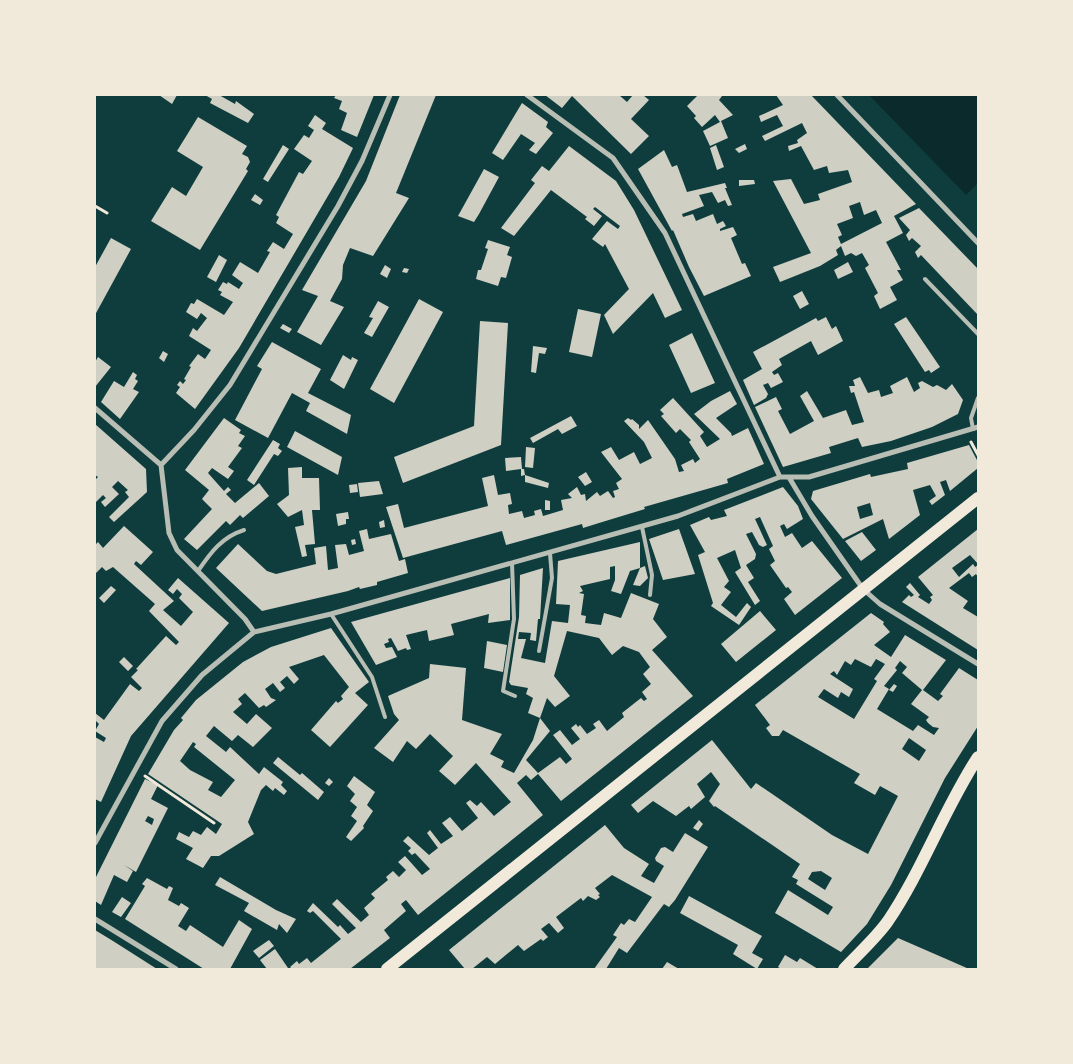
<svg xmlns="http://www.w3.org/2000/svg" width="1073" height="1064" viewBox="0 0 1073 1064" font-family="Raleway,sans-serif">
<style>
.water{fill:#0a2a2b}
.building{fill:#cfcfc3;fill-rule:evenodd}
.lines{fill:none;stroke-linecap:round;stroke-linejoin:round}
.path{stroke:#f1e9da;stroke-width:3}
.service{stroke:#b8beb3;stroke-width:4}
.minor{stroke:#b8beb3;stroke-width:5}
.primary{stroke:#f1e9da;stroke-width:12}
</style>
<rect width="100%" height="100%" fill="#0f3d3e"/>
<path class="water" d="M 869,95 L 978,95 L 978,183 L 966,195 Z"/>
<path class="building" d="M 159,95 L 177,95 L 172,104 Z
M 205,95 L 219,95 L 235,104 L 236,101 L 254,114 L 248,123 L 210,103 L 212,99 Z
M 336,95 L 374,95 L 357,137 L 341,130 L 347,113 L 339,109 L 342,101 L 334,98 Z
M 400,95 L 436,95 L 396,193 L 409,198 L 373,256 L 350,248 L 343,265 L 342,279 L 330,301 L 344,307 L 321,345 L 297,332 L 318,296 L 302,290 L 366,181 Z
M 545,95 L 619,95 L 627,102 L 633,95 L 643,95 L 649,100 L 631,119 L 649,136 L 631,154 L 572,96 L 562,108 Z
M 696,95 L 722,96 L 719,100 L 733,115 L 721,121 L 728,138 L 710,146 L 703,131 L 720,122 L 715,115 L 702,127 L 694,118 L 696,116 L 687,106 L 697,96 Z
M 776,95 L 811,95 L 916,204 L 894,216 L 903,233 L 886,242 L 901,270 L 897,270 L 903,280 L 890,287 L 897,300 L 880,309 L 874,296 L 878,293 L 865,268 L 869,265 L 862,253 L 856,256 L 851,253 L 845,256 L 841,246 L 836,250 L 838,255 L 820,266 L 780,282 L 773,267 L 811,253 L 773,181 L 791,179 L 804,204 L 820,200 L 818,194 L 852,182 L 848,170 L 829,173 L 827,166 L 814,170 L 801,146 L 789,151 L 788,146 L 798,143 L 797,140 L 807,133 L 802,123 L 765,141 L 762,136 L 783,126 L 777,115 L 761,122 L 759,116 L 783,105 ZM 860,202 L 864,215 L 876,210 L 882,223 L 841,244 L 838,237 L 842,235 L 837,224 L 853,218 L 849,206 Z
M 522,103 L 548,122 L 546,127 L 553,133 L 536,154 L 529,150 L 535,143 L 521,134 L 503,160 L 492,153 Z
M 315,115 L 326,123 L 322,129 L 353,148 L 339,177 L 239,348 L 195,409 L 176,393 L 180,387 L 177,385 L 180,381 L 183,384 L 186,380 L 184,379 L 191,367 L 189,366 L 198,354 L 205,359 L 211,350 L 189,336 L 193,328 L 197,331 L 207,318 L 201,313 L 197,319 L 186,312 L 191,303 L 194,304 L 197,299 L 224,315 L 233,302 L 220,295 L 222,292 L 218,290 L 223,282 L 227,284 L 228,282 L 239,289 L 243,283 L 232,275 L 240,262 L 258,273 L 270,252 L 267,251 L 273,242 L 284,249 L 293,234 L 276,223 L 279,217 L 276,215 L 299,172 L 303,174 L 312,161 L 294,149 L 304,135 L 309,138 L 314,130 L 308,126 Z
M 198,117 L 247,146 L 242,154 L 248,157 L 250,162 L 246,169 L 248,171 L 200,250 L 151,221 L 172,187 L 186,196 L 203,167 L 177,151 Z
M 745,144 L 747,149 L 739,153 L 735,149 Z
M 283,145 L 289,149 L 268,182 L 263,179 Z
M 716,145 L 724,167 L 717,170 L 710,148 Z
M 569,146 L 616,181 L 634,210 L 682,310 L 665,318 L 653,293 L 613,334 L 604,315 L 629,289 L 605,244 L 603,247 L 592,239 L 607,221 L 618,229 L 620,226 L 595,207 L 593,209 L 602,216 L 594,226 L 585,219 L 587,217 L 551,190 L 514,236 L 501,228 L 535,183 L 531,180 L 542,166 L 549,171 Z
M 664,150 L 672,167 L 677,165 L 687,192 L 725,183 L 727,188 L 725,188 L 732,205 L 728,206 L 725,200 L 718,203 L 712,192 L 699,195 L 704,206 L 682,214 L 683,217 L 693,214 L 696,221 L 713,214 L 717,224 L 723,221 L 726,226 L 720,229 L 720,231 L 733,227 L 737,235 L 731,238 L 742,264 L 745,263 L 751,276 L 704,296 L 689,267 L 673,230 L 672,231 L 638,169 Z
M 484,169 L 499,177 L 479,214 L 474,222 L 458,216 Z
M 739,180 L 754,180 L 755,184 L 739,186 Z
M 255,194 L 263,200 L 260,205 L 251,200 Z
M 919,208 L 978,269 L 978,315 L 921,255 L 918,258 L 915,252 L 921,246 L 912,238 L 909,241 L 906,235 L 910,230 L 899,218 Z
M 111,238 L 131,249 L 95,315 L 95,267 Z
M 488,240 L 510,247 L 507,255 L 512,257 L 506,278 L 501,277 L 498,286 L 476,279 L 478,270 L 481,270 L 488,249 L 485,248 Z
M 219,255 L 227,260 L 216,282 L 207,277 Z
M 848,262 L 853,272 L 838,279 L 834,270 Z
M 385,265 L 391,269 L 387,278 L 380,274 Z
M 404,268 L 409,269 L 407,273 L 402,272 Z
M 802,291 L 809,304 L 800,309 L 793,296 Z
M 419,299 L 443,312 L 394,403 L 370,389 Z
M 378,301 L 389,307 L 372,337 L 364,333 L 373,318 L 369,317 Z
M 578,309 L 601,314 L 592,357 L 569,352 Z
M 826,317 L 832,329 L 836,326 L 843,341 L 818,355 L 811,341 L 779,359 L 782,365 L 772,372 L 774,375 L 778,373 L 783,382 L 771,388 L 768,383 L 763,385 L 768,394 L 766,398 L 754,405 L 743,380 L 762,369 L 753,352 L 816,318 L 818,321 Z
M 906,317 L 940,367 L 931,373 L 929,370 L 925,372 L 894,324 Z
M 480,321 L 508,323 L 501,445 L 403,483 L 394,457 L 474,426 Z
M 283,324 L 292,329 L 289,333 L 280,328 Z
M 692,333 L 715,383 L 691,393 L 669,345 Z
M 272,342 L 321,369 L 308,393 L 351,415 L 347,434 L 306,411 L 310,403 L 292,393 L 268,438 L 235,420 L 262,369 L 257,366 Z
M 533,346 L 547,348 L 545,354 L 539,353 L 536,373 L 531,372 Z
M 163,351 L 168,354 L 164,362 L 159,358 Z
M 343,355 L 351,360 L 352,357 L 358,360 L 344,389 L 330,380 Z
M 98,357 L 111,367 L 95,387 L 95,362 Z
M 133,372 L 137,375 L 135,379 L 138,381 L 133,389 L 139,392 L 120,419 L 101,402 L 114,381 L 124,387 Z
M 860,377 L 868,393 L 879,390 L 881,397 L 893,393 L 890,386 L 907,377 L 914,392 L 920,388 L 918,383 L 922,381 L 933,387 L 937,385 L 946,390 L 952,384 L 963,400 L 958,414 L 932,427 L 891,441 L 862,447 L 858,438 L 829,447 L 831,453 L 783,467 L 755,407 L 776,397 L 782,409 L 778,411 L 790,434 L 814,421 L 800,396 L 807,391 L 823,418 L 846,410 L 852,425 L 864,422 L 854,392 L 851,393 L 849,386 L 855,386 L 853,380 Z
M 730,391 L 737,404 L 716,418 L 731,433 L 732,436 L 748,428 L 764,464 L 727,479 L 728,483 L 644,507 L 645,509 L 599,523 L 583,528 L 582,524 L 506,545 L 502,531 L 403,558 L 386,507 L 398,504 L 404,528 L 488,506 L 482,478 L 494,475 L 498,495 L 510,493 L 512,504 L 508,505 L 509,514 L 522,511 L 524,518 L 535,515 L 534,511 L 541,509 L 543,516 L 563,510 L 561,500 L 572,498 L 568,494 L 577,487 L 581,495 L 585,494 L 586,501 L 597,492 L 600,496 L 608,491 L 613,498 L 615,497 L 613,491 L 619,489 L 616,483 L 622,479 L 601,452 L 611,447 L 619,460 L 634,452 L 640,464 L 652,458 L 644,442 L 624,421 L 628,418 L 631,420 L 632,419 L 639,425 L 639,429 L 648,420 L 675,459 L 679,472 L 684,471 L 681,465 L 693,459 L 695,463 L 700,459 L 689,442 L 691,440 L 680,429 L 676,433 L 661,416 L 664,414 L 660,410 L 673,398 L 704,432 L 700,436 L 707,447 L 720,439 L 694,414 L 711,401 Z
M 571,416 L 577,426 L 562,434 L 558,429 L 533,443 L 530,438 Z
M 224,418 L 241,430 L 239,433 L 245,436 L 238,446 L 242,448 L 228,467 L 234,471 L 228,479 L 212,468 L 208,473 L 224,491 L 228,487 L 231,490 L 226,494 L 235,503 L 259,483 L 269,496 L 243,518 L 240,515 L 230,525 L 226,521 L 197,550 L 184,539 L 212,509 L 202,499 L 209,490 L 185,470 Z
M 95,424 L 146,469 L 147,492 L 114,522 L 109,517 L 129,497 L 125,492 L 128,490 L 118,481 L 112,487 L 119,494 L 105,507 L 101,502 L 106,498 L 103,495 L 95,503 L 95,480 L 98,477 L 95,475 Z
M 295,431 L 342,457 L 338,475 L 287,447 Z
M 273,440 L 280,444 L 278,448 L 282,451 L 278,456 L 274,454 L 254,485 L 247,480 Z
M 969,445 L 978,462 L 978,468 L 950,491 L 946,480 L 940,482 L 945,495 L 932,505 L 929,501 L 936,496 L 930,485 L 913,490 L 920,515 L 889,539 L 883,519 L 843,539 L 811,499 L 813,491 L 870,474 L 871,477 L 908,469 L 907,463 ZM 870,503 L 873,515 L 860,519 L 857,507 Z
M 526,447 L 535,448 L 533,468 L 525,467 Z
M 521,457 L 522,469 L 524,469 L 525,475 L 549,483 L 548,488 L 525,482 L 525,475 L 521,476 L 521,469 L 506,471 L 505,458 Z
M 302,467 L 302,478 L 319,478 L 320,510 L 312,510 L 315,544 L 305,545 L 307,556 L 302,557 L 295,527 L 304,525 L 302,510 L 288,517 L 277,504 L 289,495 L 288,468 Z
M 586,472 L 592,482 L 585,486 L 578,477 Z
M 379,481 L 383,494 L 360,497 L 358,483 Z
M 357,484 L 358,492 L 350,493 L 349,485 Z
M 783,487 L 798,506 L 803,519 L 787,529 L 784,524 L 780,526 L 785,537 L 792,533 L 802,548 L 812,541 L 842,578 L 795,615 L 784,599 L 792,592 L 788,587 L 786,588 L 770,565 L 775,561 L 769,549 L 773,546 L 760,517 L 755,519 L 767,545 L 763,547 L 759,545 L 752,532 L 746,534 L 756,554 L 755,559 L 746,565 L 754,578 L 748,582 L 760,601 L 755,605 L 735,572 L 741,568 L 735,550 L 717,558 L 729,581 L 724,587 L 731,592 L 721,605 L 736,617 L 747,603 L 751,607 L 739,625 L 711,606 L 713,603 L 698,555 L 705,552 L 690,525 L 709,517 L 711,520 L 727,516 L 724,510 Z
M 545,500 L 550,501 L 550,510 L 545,510 Z
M 348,512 L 349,519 L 346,519 L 346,524 L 338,526 L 336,514 Z
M 384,520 L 385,527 L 380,528 L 379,522 Z
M 124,526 L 153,552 L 141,565 L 136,561 L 134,564 L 174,601 L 163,610 L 181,626 L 193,612 L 179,598 L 182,594 L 177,589 L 173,594 L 168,590 L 178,578 L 229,623 L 131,736 L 101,802 L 95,799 L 95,737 L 104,742 L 106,738 L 95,731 L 99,724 L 95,720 L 95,713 L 104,720 L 130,684 L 139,691 L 142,688 L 131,677 L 138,670 L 136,669 L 166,636 L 176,645 L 179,642 L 149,611 L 155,604 L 113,567 L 106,571 L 102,567 L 95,574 L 95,545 L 98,542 L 103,548 Z
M 367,529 L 369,539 L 391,534 L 399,561 L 405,559 L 408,573 L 377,582 L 377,585 L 360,589 L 359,587 L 348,591 L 262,611 L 216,568 L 238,544 L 267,571 L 276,574 L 316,564 L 314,548 L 326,546 L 328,570 L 338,568 L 335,545 L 346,544 L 349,555 L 364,551 L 359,531 Z
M 679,529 L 695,574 L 663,580 L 649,539 Z
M 978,529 L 978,564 L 970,555 L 952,568 L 959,577 L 973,564 L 975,567 L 978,565 L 978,577 L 976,574 L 972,577 L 969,573 L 949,588 L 968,601 L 963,608 L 978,617 L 978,650 L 902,602 L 909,595 L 911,597 L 914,595 L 906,587 L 910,583 L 920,595 L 918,597 L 929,604 L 932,600 L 930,597 L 933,595 L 918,577 Z
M 862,532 L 876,550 L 861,561 L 845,541 Z
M 355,539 L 356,544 L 352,545 L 351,540 Z
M 640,542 L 640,568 L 630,571 L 621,594 L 611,591 L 615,580 L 615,566 L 610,567 L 610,579 L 580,586 L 583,591 L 579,593 L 584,594 L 581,615 L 586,616 L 585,623 L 601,625 L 604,613 L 621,618 L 631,593 L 659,604 L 653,619 L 667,637 L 652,650 L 693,696 L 561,801 L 538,774 L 531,780 L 526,775 L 517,783 L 543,815 L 418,915 L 406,900 L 401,904 L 406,911 L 384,930 L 390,938 L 350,969 L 292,969 L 290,967 L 297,961 L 299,964 L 307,958 L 311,963 L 341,939 L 313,911 L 310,913 L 307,911 L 313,903 L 338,927 L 340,925 L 348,934 L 356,928 L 332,904 L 337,899 L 361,922 L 369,915 L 364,908 L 375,898 L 371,894 L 388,880 L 386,877 L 393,871 L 399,877 L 406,870 L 398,862 L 405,856 L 422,875 L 430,869 L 415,853 L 412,855 L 408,851 L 411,848 L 403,841 L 408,836 L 429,855 L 438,848 L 427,833 L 430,830 L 441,844 L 453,836 L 442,823 L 450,817 L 462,831 L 478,818 L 466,803 L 470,800 L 477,806 L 481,802 L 494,816 L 511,802 L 476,763 L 455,785 L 439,771 L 453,756 L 430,734 L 416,749 L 407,741 L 393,762 L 374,748 L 399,720 L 394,714 L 388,696 L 429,678 L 430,664 L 466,668 L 462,720 L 502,734 L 490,754 L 504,761 L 501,767 L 514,773 L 533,740 L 540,718 L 550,731 L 526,760 L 538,773 L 560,757 L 566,764 L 572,759 L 553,735 L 560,730 L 572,745 L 580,739 L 571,728 L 576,724 L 578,727 L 580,725 L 587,734 L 596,728 L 593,724 L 599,720 L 607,731 L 624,717 L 622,713 L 641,698 L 644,701 L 647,699 L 642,692 L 651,684 L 643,674 L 650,667 L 639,652 L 623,646 L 612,655 L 599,638 L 567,631 L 554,676 L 570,696 L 555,707 L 547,698 L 540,718 L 528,713 L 533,698 L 526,694 L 528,688 L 511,685 L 509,682 L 519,617 L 520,575 L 543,568 L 540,619 L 538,619 L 536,641 L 530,640 L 531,633 L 519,632 L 518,639 L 526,639 L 521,658 L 545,663 L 552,621 L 568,623 L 570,605 L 556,604 L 558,561 Z
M 645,566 L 648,578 L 640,586 L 633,585 L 640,568 Z
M 510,578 L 510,620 L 488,623 L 489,614 L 451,624 L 454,635 L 429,641 L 427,630 L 406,635 L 411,649 L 407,650 L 406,648 L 398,651 L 391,638 L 388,639 L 389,642 L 384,644 L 386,648 L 392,647 L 397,657 L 376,665 L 351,622 Z
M 111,586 L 116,590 L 104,603 L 99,598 Z
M 760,611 L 776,630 L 736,662 L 721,644 Z
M 871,613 L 884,622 L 883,624 L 890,632 L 874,645 L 891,657 L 905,635 L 946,660 L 923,690 L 938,701 L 943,696 L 940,694 L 959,668 L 978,680 L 978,726 L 945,778 L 891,885 L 867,924 L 841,952 L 775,913 L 788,890 L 828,915 L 833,907 L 796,884 L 798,880 L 792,877 L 800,864 L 715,806 L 714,807 L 709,801 L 720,784 L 711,772 L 697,784 L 705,797 L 691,809 L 689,806 L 676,816 L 653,801 L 638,813 L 631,805 L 712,740 L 751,789 L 756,783 L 832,835 L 868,854 L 898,796 L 880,786 L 875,795 L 854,783 L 860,774 L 783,730 L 779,736 L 772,736 L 766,728 L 770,725 L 755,705 ZM 855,659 L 871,667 L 876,659 L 885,664 L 874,679 L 877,681 L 854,719 L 818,697 L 824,689 L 838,698 L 841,692 L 849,697 L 853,689 L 830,674 L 834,671 L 837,675 L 845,661 L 851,665 ZM 900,661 L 907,667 L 902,673 L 922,690 L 911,704 L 929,717 L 926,720 L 928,723 L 933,727 L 939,728 L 934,735 L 918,725 L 913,731 L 877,709 L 889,689 L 884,686 L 897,670 L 895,668 ZM 909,738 L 926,750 L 919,761 L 902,749 ZM 821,871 L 832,878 L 825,890 L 808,879 L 812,872 Z
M 331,628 L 369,682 L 355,693 L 368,705 L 330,747 L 311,730 L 336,701 L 338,703 L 343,699 L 341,696 L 349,687 L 324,655 L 289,667 L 299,679 L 294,684 L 287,676 L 280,682 L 285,688 L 280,692 L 273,683 L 265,689 L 271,698 L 276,700 L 266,707 L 264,705 L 259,708 L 245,693 L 238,699 L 242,704 L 233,712 L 247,724 L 256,714 L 272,728 L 253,747 L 238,735 L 232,741 L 214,726 L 206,736 L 226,752 L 230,747 L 259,774 L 264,767 L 283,782 L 281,785 L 287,791 L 284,795 L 275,788 L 273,791 L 266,785 L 261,790 L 248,822 L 254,834 L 219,856 L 211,856 L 203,868 L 186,859 L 193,848 L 176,839 L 179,832 L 189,837 L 193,831 L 201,835 L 207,827 L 216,834 L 222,824 L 148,774 L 174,730 L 183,720 L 181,718 L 196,700 L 243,662 L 271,647 ZM 193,742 L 196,744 L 194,747 L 235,780 L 221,797 L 208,790 L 213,782 L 190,770 L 180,761 Z
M 487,641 L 507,645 L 503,672 L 484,668 Z
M 124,657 L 133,666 L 128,671 L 119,662 Z
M 894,684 L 897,686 L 893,692 L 889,690 Z
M 278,757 L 300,775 L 302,773 L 324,792 L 318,800 L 273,763 Z
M 354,776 L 375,792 L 367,805 L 373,811 L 363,826 L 364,828 L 351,841 L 346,837 L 357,821 L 351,816 L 357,807 L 350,801 L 355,794 L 347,786 Z
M 329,778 L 333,782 L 329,786 L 325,783 Z
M 145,779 L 158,785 L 151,799 L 168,808 L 136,872 L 124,865 L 133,871 L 127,882 L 114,875 L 101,905 L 95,901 L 95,879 ZM 148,816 L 154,819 L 152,825 L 145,821 Z
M 699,820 L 703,824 L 698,831 L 693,828 Z
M 605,825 L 624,848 L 649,864 L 641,876 L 654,883 L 664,866 L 656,861 L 655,858 L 661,848 L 665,847 L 673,852 L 685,833 L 708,847 L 675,900 L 669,907 L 664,904 L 627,953 L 619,948 L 606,969 L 594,969 L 617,937 L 613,935 L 621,923 L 624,925 L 629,919 L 635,922 L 652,897 L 612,875 L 595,888 L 600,894 L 598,895 L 600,897 L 596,900 L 588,896 L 583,901 L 581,898 L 556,917 L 564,928 L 558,933 L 549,923 L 541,929 L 548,937 L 543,941 L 541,939 L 524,951 L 518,945 L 495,964 L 487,957 L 472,969 L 465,969 L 449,950 Z
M 220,877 L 276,910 L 296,919 L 287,933 L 279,924 L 277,930 L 244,911 L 249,903 L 215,885 Z
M 147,878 L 167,889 L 169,886 L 173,888 L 168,900 L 179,906 L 181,903 L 189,908 L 178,926 L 186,931 L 190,925 L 223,947 L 239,920 L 252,929 L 230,969 L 204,969 L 125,919 L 145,886 L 142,884 Z
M 689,896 L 762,936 L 752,953 L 763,959 L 757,969 L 733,954 L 738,945 L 680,913 Z
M 122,897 L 131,903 L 121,917 L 112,912 Z
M 95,930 L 113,941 L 157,969 L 95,969 Z
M 898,938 L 960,965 L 969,969 L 867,969 Z
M 269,940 L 274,946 L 259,958 L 253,951 Z
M 275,949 L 288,968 L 287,969 L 267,969 L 260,960 Z
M 785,955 L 797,962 L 800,958 L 818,969 L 781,969 L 778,967 Z
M 667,962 L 679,969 L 662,969 Z"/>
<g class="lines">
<path class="path" d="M 95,206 L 107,213
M 971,442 L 978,455
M 145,776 L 214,823"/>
<path class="service" d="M 925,279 L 978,334
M 973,429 L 971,418 L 978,398
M 642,527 L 652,575 L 650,595
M 512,563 L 514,619 L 503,691 L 515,696
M 198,571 C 211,552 222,537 244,530
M 331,614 L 372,677 L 385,717
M 539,651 L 552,578 L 550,553"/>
<path class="minor" d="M 527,95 L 613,158 L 665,233 L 780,477
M 837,95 L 978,243
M 95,408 L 161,465 L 169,533 L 177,550 L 245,619 L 254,632
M 161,465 L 194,430 L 230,385 L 338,206 L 362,161 L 390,95
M 790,479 L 812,516 L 863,589 L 880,604 L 978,664
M 95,843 L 162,721 L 202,675 L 254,632 L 331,614 L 678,516 L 780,477 L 809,477 L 978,427
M 95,919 L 176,969"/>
<path class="primary" d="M 387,969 L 978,498
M 844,969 C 858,954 876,938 888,921 C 923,869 944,809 978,757"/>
</g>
<rect width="1073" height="1064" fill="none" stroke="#f1e9da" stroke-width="192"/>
</svg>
